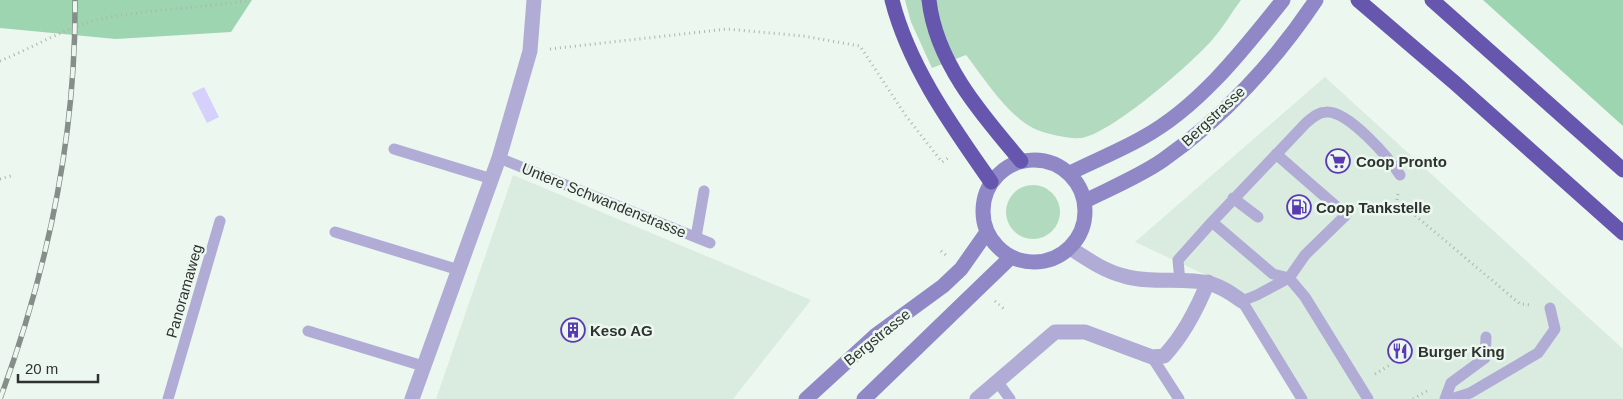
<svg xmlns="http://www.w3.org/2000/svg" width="1623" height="399" viewBox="0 0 1623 399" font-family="Helvetica,sans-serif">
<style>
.built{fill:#daecdf}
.green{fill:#b1dabe}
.forest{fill:#9ed5b1}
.water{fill:#d5d0fc}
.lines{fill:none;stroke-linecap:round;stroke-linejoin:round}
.path{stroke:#acb6af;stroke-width:3;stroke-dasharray:1 4;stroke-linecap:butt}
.service{stroke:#b0acd6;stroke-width:11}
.minor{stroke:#b0acd6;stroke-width:15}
.secondary{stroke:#9088c6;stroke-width:15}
.motorway{stroke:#6656ae;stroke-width:15}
.rail-casing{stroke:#868e89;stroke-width:5.5}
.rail{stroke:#ebf7ef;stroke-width:4;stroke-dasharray:11;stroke-linecap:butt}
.labels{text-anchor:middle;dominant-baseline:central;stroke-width:5;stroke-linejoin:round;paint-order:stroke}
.street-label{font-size:15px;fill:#2e3330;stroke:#ebf7ef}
.poi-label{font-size:15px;font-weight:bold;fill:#2e3330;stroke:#ebf7ef;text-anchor:start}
</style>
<rect width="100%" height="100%" fill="#ebf7ef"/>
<path class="built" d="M 1325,77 L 1623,349 L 1623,399 L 1301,399 L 1225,284 L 1135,242 Z
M 513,175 L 811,300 L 733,399 L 436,399 Z"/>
<path class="green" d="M 905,0 L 1241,0 C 1231,13 1223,28 1212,40 C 1191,64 1111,134 1081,138 C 1068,139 1045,134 1033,128 C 1007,115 984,78 966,55 L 932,68 L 911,22 Z
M1006 212a27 27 0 1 1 54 0a27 27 0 1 1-54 0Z"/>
<path class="forest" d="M 0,0 L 252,0 L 231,32 L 116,39 L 0,28 Z
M 1483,0 L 1623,0 L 1623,126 Z"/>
<path class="water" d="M 204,87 L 219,117 L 207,123 L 192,93 Z"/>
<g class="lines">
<path class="path" d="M 550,49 L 727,29 L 803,36 L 860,46 L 906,116 L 942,162 L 950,157
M 0,61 C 35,47 69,25 106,18 C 153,8 202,9 249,0
M 0,179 L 14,175
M 1398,194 L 1397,200 L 1520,304 L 1532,305
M 941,251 L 947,256
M 995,301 L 1004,309
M 1375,374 L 1390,365
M 1413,399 L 1427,391"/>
<path class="service" d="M 394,149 L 492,179
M 1276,154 L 1346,215 L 1305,255 L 1289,278 L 1257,295 L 1242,301 L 1302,399
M 499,158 L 710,243
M 1233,198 L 1258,217
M 1212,222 L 1306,123 C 1312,118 1318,112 1326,112 C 1348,110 1389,158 1400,175
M 335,232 L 459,270
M 696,237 L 704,191
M 1180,282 L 1178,260 L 1212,222 L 1273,274 L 1289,278 L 1305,297 L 1368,399
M 308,331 L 423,366
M 1152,357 L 1179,399
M 997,381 L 1010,399
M 168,399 L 220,221
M 1445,399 L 1451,383 L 1485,358 L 1486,337
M 1451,399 L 1470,393 L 1538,353 L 1555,329 L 1550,308"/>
<path class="minor" d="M 1070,248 C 1087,259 1104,271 1124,276 C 1151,284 1184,277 1208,283 C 1221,286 1232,294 1242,301
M 412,399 L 499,158 L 530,51 L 534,0
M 977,399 L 1055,332 L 1085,332 L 1152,357 L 1164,356 C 1184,335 1197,309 1208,282"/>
<path class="secondary" d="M983 211a51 51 0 1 1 102 0a51 51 0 1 1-102 0Z
M 1070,173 C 1094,161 1119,151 1142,138 C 1199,107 1243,50 1283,0
M 1085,201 C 1111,188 1140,176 1163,160 C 1223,118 1276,60 1316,0
M 806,399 L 876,335 L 943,286 L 961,269 L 987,232
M 864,399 L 1011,257"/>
<path class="motorway" d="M 892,0 C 909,67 952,126 991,182
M 929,0 C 936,63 982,115 1021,161
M 1358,0 L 1455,83 L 1623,233
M 1432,0 L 1623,170"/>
<g class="rail-casing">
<path id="rail" d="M 0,399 C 47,272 76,136 75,0"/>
</g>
<use href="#rail" class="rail"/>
</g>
<defs>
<g id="supermarket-ring" transform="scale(1.25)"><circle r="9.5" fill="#ebf7ef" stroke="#5a3ab2" stroke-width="1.5"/><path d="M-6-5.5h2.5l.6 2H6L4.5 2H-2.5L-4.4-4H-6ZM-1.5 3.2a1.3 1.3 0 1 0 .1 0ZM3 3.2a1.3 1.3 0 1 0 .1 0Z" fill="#5a3ab2"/></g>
<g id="fuel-ring" transform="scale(1.25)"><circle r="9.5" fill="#ebf7ef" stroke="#5a3ab2" stroke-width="1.5"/><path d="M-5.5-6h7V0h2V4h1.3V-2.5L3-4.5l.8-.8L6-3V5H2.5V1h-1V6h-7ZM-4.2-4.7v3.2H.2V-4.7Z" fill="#5a3ab2"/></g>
<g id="building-ring" transform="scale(1.25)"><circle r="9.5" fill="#ebf7ef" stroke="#5a3ab2" stroke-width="1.5"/><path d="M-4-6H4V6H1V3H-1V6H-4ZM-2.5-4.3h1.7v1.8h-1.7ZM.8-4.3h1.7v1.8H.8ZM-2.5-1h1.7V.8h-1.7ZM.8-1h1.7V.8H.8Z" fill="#5a3ab2"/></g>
<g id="restaurant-ring" transform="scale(1.25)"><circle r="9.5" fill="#ebf7ef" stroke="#5a3ab2" stroke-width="1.5"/><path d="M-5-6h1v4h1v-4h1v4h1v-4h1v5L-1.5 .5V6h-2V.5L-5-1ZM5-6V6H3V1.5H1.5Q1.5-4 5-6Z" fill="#5a3ab2"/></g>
</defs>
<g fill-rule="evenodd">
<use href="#supermarket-ring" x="1338" y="161"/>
<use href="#fuel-ring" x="1299" y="207"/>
<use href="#building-ring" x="573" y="330"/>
<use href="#restaurant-ring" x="1400" y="351"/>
</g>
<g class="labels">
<g class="street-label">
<text transform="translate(1213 116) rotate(-43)">Bergstrasse</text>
<text transform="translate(604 200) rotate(22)">Untere Schwandenstrasse</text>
<text transform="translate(184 291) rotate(-74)">Panoramaweg</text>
<text transform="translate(877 337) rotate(-39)">Bergstrasse</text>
</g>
<g class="poi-label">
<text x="1356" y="161">Coop Pronto</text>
<text x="1316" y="207">Coop Tankstelle</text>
<text x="590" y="330">Keso AG</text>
<text x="1418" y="351">Burger King</text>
</g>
</g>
<path d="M18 374v8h80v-8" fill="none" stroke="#2e3330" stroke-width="2.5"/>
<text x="25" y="374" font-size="15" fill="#2e3330" stroke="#ebf7ef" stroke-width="4" paint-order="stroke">20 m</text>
</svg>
